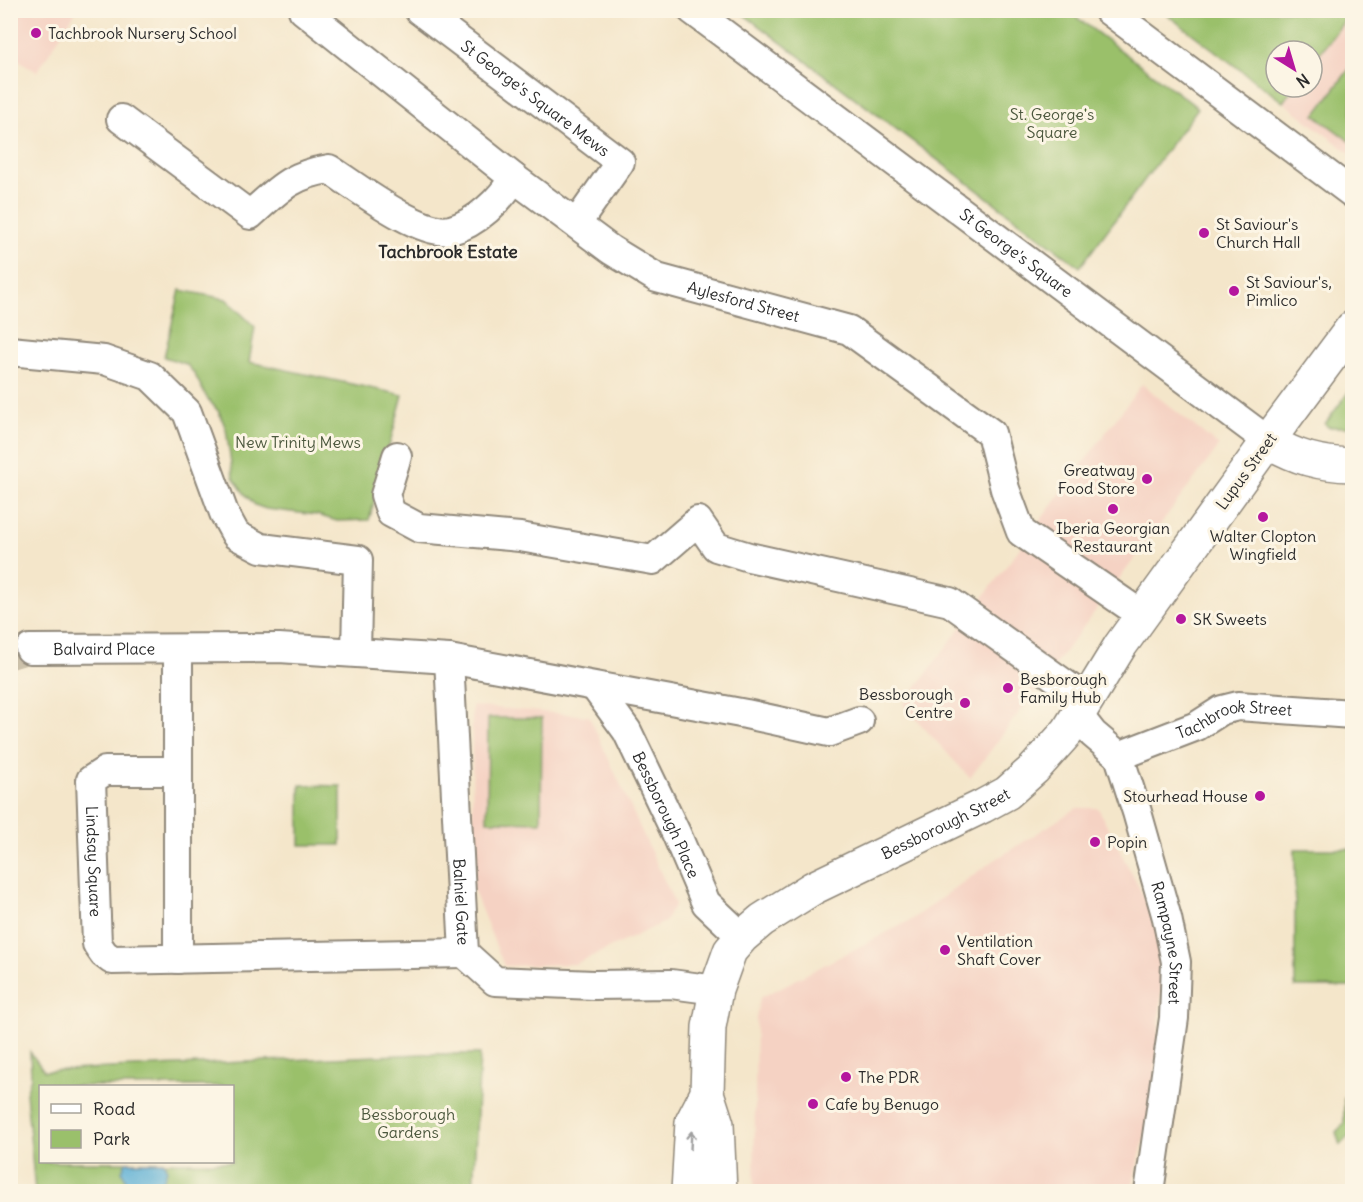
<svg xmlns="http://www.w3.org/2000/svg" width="1363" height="1202" viewBox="0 0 1363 1202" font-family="Delius,sans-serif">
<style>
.built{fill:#f5d2c3;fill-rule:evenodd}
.green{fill:#9ac06b;stroke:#62764b;stroke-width:1.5;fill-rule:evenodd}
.water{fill:#59aed5;stroke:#426c80;stroke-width:1.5}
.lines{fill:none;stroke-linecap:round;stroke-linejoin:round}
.minor-tunnel{stroke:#ccc1aa;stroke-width:28;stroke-dasharray:28 14;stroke-linecap:butt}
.minor-casing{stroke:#90887a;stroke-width:32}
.tertiary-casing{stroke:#90887a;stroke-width:36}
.primary-casing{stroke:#90887a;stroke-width:36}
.minor{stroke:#fff;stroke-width:28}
.tertiary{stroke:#fff;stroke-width:33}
.primary{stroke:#fff;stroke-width:33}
.oneway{stroke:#a0a0a0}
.poi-dot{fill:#b5179e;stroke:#fcf5e5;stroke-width:2}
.labels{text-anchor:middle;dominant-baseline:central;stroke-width:6;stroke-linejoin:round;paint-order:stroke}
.poi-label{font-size:16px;fill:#2b2b2b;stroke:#fcf5e5;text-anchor:start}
.street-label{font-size:16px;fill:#2b2b2b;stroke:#fcf5e5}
.park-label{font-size:16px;fill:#4c583e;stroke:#fcf5e5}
.neighbourhood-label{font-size:18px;font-weight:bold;fill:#2b2b2b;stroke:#fcf5e5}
</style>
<rect width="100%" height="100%" fill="#fcf5e5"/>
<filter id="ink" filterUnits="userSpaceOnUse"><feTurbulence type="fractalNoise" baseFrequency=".0167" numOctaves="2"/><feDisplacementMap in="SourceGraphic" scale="12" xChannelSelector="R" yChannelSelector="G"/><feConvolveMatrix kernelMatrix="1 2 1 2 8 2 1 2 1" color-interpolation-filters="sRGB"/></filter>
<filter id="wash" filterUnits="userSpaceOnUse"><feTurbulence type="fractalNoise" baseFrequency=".008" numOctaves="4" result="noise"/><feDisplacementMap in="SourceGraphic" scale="24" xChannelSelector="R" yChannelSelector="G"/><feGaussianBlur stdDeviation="1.35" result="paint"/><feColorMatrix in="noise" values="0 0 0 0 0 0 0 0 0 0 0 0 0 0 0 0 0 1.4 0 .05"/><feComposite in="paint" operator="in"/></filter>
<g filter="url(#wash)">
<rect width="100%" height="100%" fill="#f4e6ca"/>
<path class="built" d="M 10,11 L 76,11 L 37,72 L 11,55 Z
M 1162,11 L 1352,11 L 1352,155 L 1283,102 ZM 1276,51 L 1312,51 L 1312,87 L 1276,87 Z
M 1142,384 L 1219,446 L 970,778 L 903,705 Z
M 472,706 L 589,716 L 675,904 L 665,922 L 575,964 L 504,966 L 473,889 Z
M 1077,808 L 1098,808 L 1165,938 L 1154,1099 L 1131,1191 L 754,1192 L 756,1017 L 760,998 L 911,920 L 987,865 Z"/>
<path class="green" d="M 739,11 L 1068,11 L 1198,108 L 1080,267 Z
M 1162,11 L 1162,10 L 1352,11 L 1312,63 L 1312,51 L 1276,51 L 1276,87 L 1294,87 L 1283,102 Z
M 1350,68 L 1352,70 L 1352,143 L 1315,115 Z
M 180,290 L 226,299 L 255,327 L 249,362 L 403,395 L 369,520 L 337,521 L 317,515 L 266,509 L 255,505 L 244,493 L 233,477 L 226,429 L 219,412 L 207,398 L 194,373 L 186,364 L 164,357 Z
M 1352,387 L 1352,427 L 1328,427 L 1325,424 Z
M 488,718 L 542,718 L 541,822 L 487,821 Z
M 300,785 L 341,786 L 341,845 L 300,845 Z
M 1295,849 L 1352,849 L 1352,987 L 1295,987 Z
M 30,1052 L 44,1071 L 422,1054 L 480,1054 L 473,1191 L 35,1191 L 26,1093 L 31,1077 ZM 40,1086 L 232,1086 L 232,1162 L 40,1162 Z
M 1352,1089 L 1352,1133 L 1340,1145 L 1336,1132 L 1344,1124 L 1344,1099 Z"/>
<path class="water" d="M 126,1162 L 164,1162 L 167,1170 L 161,1186 C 148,1192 142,1192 129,1187 L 122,1171 Z"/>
</g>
<g filter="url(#ink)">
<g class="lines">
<path class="minor-tunnel" d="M 10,655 L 30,649"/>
<g class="minor-casing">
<g id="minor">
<path id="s1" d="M 303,10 L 514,178 L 611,250 L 657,278 L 849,330 L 991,433 L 1005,489 L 1021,532 L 1142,615"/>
<path id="s2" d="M 419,10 L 620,162 L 577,223"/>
<path id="s3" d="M 692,10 L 1268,441"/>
<path d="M 1108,10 L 1352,193"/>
<path d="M 121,119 L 250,215 C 278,190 290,175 329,169 C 354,185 421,237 451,230 C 477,223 500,200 514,178"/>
<path d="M 10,351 L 104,360 L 150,376 L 187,412 L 224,513 L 236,535 L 261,548 L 358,560 L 356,652"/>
<path d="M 397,456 L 385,495 L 391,513 L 419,528 L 520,537 L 653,560 L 698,521 L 716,547 L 749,557 L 950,602 L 1087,700"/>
<path id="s4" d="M 30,649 L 279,648 L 449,659 L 746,714 L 829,732 L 859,721"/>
<path d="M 178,649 L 178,959"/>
<path id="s5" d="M 449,659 L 464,953 L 495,981 L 594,985 L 671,984 L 716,990"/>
<path id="s6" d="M 595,687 L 627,731 L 676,833 L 706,903 L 742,937"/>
<path id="s7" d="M 1078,715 L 1093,734 L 1119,756 L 1137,812 L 1167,918 L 1176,962 L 1174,1018 L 1149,1192"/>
<path id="s8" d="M 1119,756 L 1197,726 L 1222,710 L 1238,706 L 1352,714"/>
<path id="s9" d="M 177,771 L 105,771 L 91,780 L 97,944 L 104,954 L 112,960 L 464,953"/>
</g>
</g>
<g class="tertiary-casing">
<path id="tertiary" d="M 1268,441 L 1352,328
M 707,1093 L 717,1124 L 720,1192"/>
</g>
<g class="primary-casing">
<g id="primary">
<path id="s10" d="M 688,1192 L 692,1122 L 707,1093 L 709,1027 L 716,990 L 730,951 L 742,937 L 762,920 L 813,888 L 983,806 L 1007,793 L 1034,769 L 1068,731 L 1120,646 L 1268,441 C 1297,458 1319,464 1352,465"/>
</g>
</g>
<use href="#minor" class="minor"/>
<use href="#tertiary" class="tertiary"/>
<use href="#primary" class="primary"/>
</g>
<defs><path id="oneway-shaft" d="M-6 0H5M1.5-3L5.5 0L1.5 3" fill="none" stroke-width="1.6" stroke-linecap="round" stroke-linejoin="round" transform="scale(1.5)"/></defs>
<use class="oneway" href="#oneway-shaft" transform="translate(691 1140) rotate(-87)"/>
</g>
<g class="poi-dot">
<circle cx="36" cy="33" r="6"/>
<circle cx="1204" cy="233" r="6"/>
<circle cx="1234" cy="291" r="6"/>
<circle cx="1147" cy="479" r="6"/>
<circle cx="1113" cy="509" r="6"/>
<circle cx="1263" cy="517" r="6"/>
<circle cx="1181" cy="619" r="6"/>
<circle cx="1008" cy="688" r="6"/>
<circle cx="965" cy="703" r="6"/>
<circle cx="1260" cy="796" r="6"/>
<circle cx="1095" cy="842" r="6"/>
<circle cx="945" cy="950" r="6"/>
<circle cx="846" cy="1077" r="6"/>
<circle cx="813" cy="1104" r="6"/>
</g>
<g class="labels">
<g class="poi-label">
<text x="48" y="33">Tachbrook Nursery School</text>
<text x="1216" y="224">St Saviour's<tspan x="1216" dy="18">Church Hall</tspan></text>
<text x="1246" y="282">St Saviour's,<tspan x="1246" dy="18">Pimlico</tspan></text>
<text x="1135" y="470" text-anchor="end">Greatway<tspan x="1135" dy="18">Food Store</tspan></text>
<text x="1113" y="528" text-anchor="middle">Iberia Georgian<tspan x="1113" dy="18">Restaurant</tspan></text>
<text x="1263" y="536" text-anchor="middle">Walter Clopton<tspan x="1263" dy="18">Wingfield</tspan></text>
<text x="1193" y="619">SK Sweets</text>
<text x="1020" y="679">Besborough<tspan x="1020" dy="18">Family Hub</tspan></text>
<text x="953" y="694" text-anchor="end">Bessborough<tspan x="953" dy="18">Centre</tspan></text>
<text x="1248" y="796" text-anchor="end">Stourhead House</text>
<text x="1107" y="842">Popin</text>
<text x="957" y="941">Ventilation<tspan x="957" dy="18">Shaft Cover</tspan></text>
<text x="858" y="1077">The PDR</text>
<text x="825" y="1104">Cafe by Benugo</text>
</g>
<g class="street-label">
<text stroke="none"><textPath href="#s2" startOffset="146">St George's Square Mews</textPath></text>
<text stroke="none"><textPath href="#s3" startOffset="405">St George's Square</textPath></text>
<text stroke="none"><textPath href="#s1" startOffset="534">Aylesford Street</textPath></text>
<text transform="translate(1246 471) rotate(-54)">Lupus Street</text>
<text stroke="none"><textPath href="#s4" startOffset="74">Balvaird Place</textPath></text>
<text stroke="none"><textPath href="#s8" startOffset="123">Tachbrook Street</textPath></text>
<text stroke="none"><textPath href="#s6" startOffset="147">Bessborough Place</textPath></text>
<text stroke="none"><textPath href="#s10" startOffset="500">Bessborough Street</textPath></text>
<text stroke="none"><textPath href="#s9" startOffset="170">Lindsay Square</textPath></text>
<text stroke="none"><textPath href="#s5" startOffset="243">Balniel Gate</textPath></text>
<text stroke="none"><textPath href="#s7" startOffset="252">Rampayne Street</textPath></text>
</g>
<g class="park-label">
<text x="1052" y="114">St. George's<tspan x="1052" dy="18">Square</tspan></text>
<text x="298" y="442">New Trinity Mews</text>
<text x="408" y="1114">Bessborough<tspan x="408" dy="18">Gardens</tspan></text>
</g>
<g class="neighbourhood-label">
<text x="448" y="251">Tachbrook Estate</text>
</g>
</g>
<rect width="1363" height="1202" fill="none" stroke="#fcf5e5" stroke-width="36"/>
<rect x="39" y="1085" width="195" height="78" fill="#fcf5e5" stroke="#a8a49b" stroke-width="1.5"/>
<rect x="51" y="1104" width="30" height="9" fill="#ffffff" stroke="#a8a49b" stroke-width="1.5"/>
<text x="93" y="1115" font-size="18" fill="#2b2b2b">Road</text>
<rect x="51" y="1130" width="30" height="18" fill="#9ac06b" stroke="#a8a49b" stroke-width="1.5"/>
<text x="93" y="1145" font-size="18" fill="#2b2b2b">Park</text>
<g transform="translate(1294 69) rotate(143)"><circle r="28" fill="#fcf5e5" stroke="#a8a49b" stroke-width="1.5"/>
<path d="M0-4.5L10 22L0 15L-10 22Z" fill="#b5179e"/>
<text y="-9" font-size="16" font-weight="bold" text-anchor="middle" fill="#2b2b2b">N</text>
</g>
</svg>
